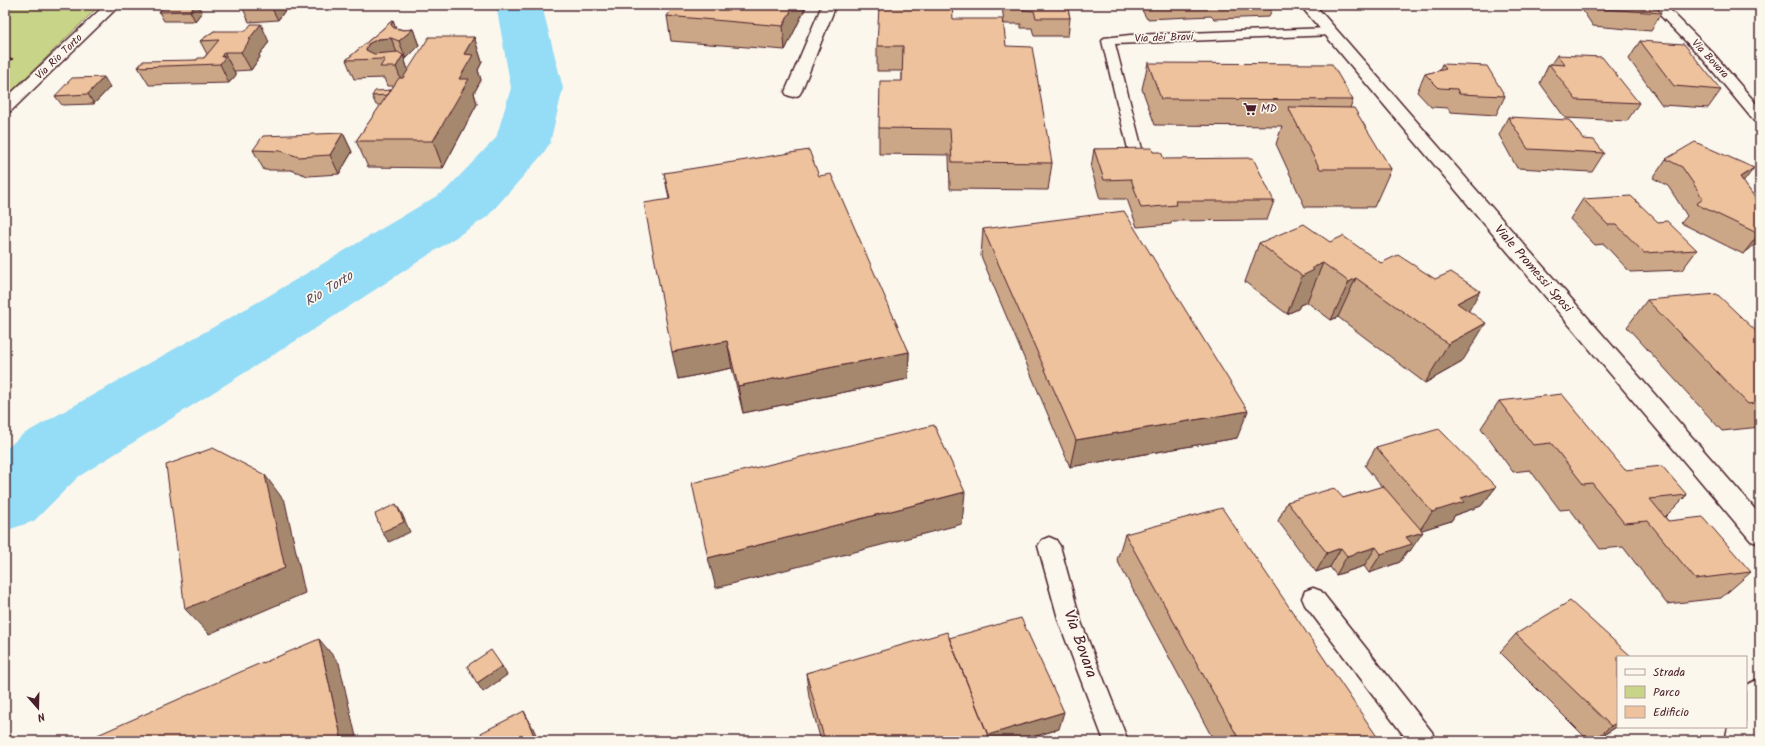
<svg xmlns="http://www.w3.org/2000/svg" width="1765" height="746" viewBox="0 0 1765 746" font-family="Kalam,sans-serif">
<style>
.green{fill:#c8d487;stroke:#897a59}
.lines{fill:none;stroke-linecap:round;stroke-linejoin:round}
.river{fill:#95dcf7;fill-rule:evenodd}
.lane-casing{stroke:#4a1f2b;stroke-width:3}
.street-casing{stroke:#4a1f2b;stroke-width:3}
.secondary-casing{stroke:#4a1f2b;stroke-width:3}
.path{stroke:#4a1f2b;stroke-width:2;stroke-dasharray:3 2;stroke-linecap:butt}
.lane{fill:#fbf7ec;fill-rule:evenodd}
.street{fill:#fbf7ec;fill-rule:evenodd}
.secondary{fill:#fbf7ec;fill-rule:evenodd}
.wall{fill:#cca787;stroke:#4a1f2b}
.shaded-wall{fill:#a6886e;stroke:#4a1f2b}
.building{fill:#edc29d;stroke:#4a1f2b}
.labels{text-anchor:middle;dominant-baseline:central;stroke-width:3.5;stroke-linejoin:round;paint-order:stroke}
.far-street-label{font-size:11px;fill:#4a1f2b;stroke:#fbf7ec}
.far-poi-label{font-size:11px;fill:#4a1f2b;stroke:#fbf7ec;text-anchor:start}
.street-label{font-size:13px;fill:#4a1f2b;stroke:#fbf7ec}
.water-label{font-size:14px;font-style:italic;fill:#5d4e5e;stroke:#fbf7ec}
.near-street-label{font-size:16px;fill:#4a1f2b;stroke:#fbf7ec}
</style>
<rect width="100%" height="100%" fill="#fbf7ec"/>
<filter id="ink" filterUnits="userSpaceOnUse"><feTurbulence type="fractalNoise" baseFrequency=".025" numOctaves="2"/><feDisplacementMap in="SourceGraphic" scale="8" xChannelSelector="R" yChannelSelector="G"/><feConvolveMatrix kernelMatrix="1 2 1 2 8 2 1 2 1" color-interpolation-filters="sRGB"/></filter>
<g filter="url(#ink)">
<path class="green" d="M 5,5 L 100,5 L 5,98 Z"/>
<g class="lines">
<path class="river" d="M 494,5 L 540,5 L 543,10 L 563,88 L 550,143 L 542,155 L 487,217 L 313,330 L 78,477 L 34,521 L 5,531 L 5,450 L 22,435 L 265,298 L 445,191 L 496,138 L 511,88 L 497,10 Z"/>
<g class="lane-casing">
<path id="lane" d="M 1330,28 L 1334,29 L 1336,32 L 1334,35 L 1115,44 L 1142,149 L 1140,152 L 1130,152 L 1128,149 L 1102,41 L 1104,38 L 1130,35 Z
M 1049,537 L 1056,540 L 1060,546 L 1081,622 L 1128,741 L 1104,741 L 1059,622 L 1038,546 L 1042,540 Z
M 1313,588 L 1321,591 L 1432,732 L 1435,741 L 1408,741 L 1305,605 L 1302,598 L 1305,591 Z"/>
</g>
<g class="street-casing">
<path id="street" d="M 105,5 L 120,5 L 11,111 L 5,113 L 5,99 Z
M 822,5 L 836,5 L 801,92 L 799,95 L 793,97 L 787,95 L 785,92 Z
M 1650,5 L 1665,5 L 1712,52 L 1760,108 L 1760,123 L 1754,121 L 1702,58 Z
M 1760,678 L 1760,715 L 1756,723 L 1758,727 L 1755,741 L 1725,741 L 1728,727 L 1746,727 L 1746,685 Z"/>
</g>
<g class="secondary-casing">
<path id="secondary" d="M 1300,5 L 1315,5 L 1760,515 L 1760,544 L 1751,541 Z"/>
</g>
<path class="path" d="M 5,59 L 14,59"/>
<use href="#lane" class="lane"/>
<use href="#street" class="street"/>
<use href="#secondary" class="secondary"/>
</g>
<path class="wall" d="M 163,5 L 214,5 L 199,6 L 202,12 L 195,21 L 164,21 L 159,12 L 164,7 Z
M 229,5 L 289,5 L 278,20 L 249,22 L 242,6 L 230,7 Z
M 807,5 L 785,50 L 671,41 L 667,16 Z
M 1002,5 L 1067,5 L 1070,18 L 1068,36 L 1034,36 L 1032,28 L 1021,28 L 1021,24 L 1004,24 Z
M 1139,5 L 1273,5 L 1269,17 L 1214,19 L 1211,16 L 1147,19 Z
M 1579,5 L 1655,5 L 1661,13 L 1651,31 L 1593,26 Z
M 953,19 L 1006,46 L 1052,163 L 1048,190 L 950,189 L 949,155 L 879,154 L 879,128 L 902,81 L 902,71 L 877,71 L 877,46 Z
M 393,20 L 396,28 L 404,30 L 413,29 L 419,46 L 406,59 L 404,58 L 408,70 L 474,37 L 482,62 L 478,70 L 481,80 L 474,93 L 477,104 L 443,168 L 368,167 L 356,141 L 381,105 L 376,105 L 372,96 L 391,90 L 394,86 L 387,86 L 384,78 L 354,79 L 346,60 Z
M 214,31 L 269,42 L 259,55 L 260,57 L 251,70 L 234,71 L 236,75 L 229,83 L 149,85 L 138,67 L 197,60 L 204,58 L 207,54 L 200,41 Z
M 1640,41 L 1721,90 L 1708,108 L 1662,105 L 1629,59 Z
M 1557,55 L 1639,103 L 1627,121 L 1565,118 L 1540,83 L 1549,64 L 1551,64 Z
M 1148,63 L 1353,100 L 1350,108 L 1391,169 L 1374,207 L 1305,207 L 1276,144 L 1282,126 L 1155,125 L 1142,89 Z
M 1442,64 L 1505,96 L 1496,115 L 1450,112 L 1448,108 L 1431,107 L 1417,92 L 1425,74 L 1439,71 Z
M 110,87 L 94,104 L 62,105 L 55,96 Z
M 1508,117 L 1583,139 L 1604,153 L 1592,172 L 1517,168 L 1499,135 Z
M 343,133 L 352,152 L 339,174 L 308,176 L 291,170 L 264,170 L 253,150 Z
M 1094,149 L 1153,152 L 1164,159 L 1274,201 L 1267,220 L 1172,221 L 1171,224 L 1137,227 L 1127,199 L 1100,199 L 1091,168 Z
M 1666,159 L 1743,182 L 1756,199 L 1760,201 L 1760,241 L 1743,254 L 1681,223 L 1687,216 L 1679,203 L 1668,186 L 1653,178 Z
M 664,173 L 819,176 L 909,352 L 908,379 L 743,413 L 732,368 L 678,379 L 669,199 Z
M 1583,199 L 1658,222 L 1697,250 L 1682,270 L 1630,272 L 1604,244 L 1595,245 L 1570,219 Z
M 983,229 L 1237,438 L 1070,467 L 981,256 Z
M 1330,242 L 1381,263 L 1469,311 L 1462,362 L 1425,383 L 1338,317 L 1331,320 L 1307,302 L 1300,305 L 1298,309 L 1287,314 L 1245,282 L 1259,243 Z
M 1647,300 L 1760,335 L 1760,427 L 1722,431 L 1627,327 Z
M 1499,401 L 1625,470 L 1687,495 L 1665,517 L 1668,521 L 1751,572 L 1721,598 L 1667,604 L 1623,547 L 1600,549 L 1570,509 L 1560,510 L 1530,470 L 1513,472 L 1481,428 Z
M 1376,447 L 1496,487 L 1481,506 L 1455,515 L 1451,521 L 1421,530 L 1410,551 L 1407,551 L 1400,562 L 1369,573 L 1364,566 L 1336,575 L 1330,567 L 1316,572 L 1278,521 L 1287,502 L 1343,498 L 1382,487 L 1365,466 Z
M 1125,534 L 1380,741 L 1214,741 L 1117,560 Z
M 1516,634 L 1618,726 L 1594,741 L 1589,741 L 1500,652 Z
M 949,638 L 1059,729 L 1020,741 L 821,741 L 809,697 L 806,673 Z"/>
<path class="shaded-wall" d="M 196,5 L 198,5 L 202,12 L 195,21 L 190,11 Z
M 270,5 L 289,5 L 278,20 Z
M 794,5 L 807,5 L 785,50 L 783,26 Z
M 393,20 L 399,38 L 391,25 Z
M 261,24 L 269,42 L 259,55 L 260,57 L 251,70 L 241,52 L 249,39 Z
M 413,29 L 419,46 L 406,59 L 399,41 Z
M 474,37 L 482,62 L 478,70 L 481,80 L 474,93 L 477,104 L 443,168 L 433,141 L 459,79 L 464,54 Z
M 391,38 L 398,55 L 381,59 L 366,50 L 368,44 L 378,39 Z
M 224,52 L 236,75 L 229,83 L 220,64 L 221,57 Z
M 403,55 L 409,73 L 403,85 L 396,67 Z
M 104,77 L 110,87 L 94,104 L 88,94 Z
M 343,133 L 352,152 L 339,174 L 330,155 Z
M 1754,168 L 1739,188 L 1740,177 Z
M 1760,233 L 1760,241 L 1743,254 L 1759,234 Z
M 1323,263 L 1307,302 L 1300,305 L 1298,309 L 1287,314 L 1302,276 L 1312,268 Z
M 1356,278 L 1338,317 L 1331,320 L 1349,282 Z
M 1480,291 L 1458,330 L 1457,303 Z
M 1486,323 L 1462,362 L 1425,383 L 1448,344 Z
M 727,341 L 732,368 L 678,379 L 672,352 Z
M 909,352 L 908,379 L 743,413 L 738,386 Z
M 1248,411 L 1237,438 L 1070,467 L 1076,440 Z
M 265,475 L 285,502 L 305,593 L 209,634 L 185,609 Z
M 1496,487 L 1481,506 L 1455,515 L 1451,521 L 1419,531 L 1432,512 L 1461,498 Z
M 965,492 L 962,524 L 716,588 L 708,558 Z
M 396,504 L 402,514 L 410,532 L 389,542 L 382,532 Z
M 1423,532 L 1410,551 L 1407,551 L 1400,562 L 1369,573 L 1381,554 L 1406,537 Z
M 1376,547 L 1364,566 L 1336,575 L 1347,556 Z
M 1341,548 L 1330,567 L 1316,572 L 1327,553 Z
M 319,639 L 339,663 L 357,741 L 342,741 Z
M 502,666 L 507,675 L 483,692 L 477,683 Z
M 524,711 L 533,728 L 539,741 L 536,741 Z
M 1064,712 L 1059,729 L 1020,741 L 984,741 L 984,736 Z
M 1618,722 L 1618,726 L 1593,741 L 1611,726 Z"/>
<path class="building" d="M 166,5 L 196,5 L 190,11 L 159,12 Z
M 675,5 L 794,5 L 783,26 L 667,16 Z
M 879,5 L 952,5 L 953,19 L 1003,19 L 1006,46 L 1032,47 L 1052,163 L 952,162 L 950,129 L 879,128 L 880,81 L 902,81 L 903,46 L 877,46 Z
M 1006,5 L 1067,5 L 1070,18 L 1036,18 L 1034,11 L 1023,10 L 1023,7 L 1006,7 Z
M 1600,5 L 1655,5 L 1661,13 L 1603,9 Z
M 393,20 L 391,25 L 394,28 L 404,30 L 413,29 L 399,41 L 391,38 L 378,39 L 368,44 L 366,50 L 374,54 L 398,52 L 403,55 L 396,67 L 380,67 L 385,59 L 346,60 Z
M 251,24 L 261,24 L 249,39 L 251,39 L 241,52 L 224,52 L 221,57 L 226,56 L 220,64 L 138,67 L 143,61 L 197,60 L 198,58 L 204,58 L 219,40 L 200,41 L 214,31 L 246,31 Z
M 429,37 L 474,37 L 464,54 L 473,55 L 459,79 L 469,79 L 433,141 L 356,141 L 399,78 L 403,78 Z
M 1640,41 L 1684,44 L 1721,90 L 1674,86 Z
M 1557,55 L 1602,57 L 1639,103 L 1576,100 L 1549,64 L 1565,65 Z
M 1148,63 L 1332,64 L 1353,100 L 1161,99 Z
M 1442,64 L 1487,66 L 1505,96 L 1459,94 L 1457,89 L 1439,88 L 1425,74 L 1446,69 Z
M 104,77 L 88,94 L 55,96 L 72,78 Z
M 391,90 L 388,95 L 372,96 L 375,91 Z
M 1288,107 L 1354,108 L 1391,169 L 1320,169 Z
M 1508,117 L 1569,120 L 1583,139 L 1594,140 L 1604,153 L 1528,149 Z
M 343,133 L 330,155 L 299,157 L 281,151 L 253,150 L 263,136 Z
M 1695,142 L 1754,168 L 1740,177 L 1756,199 L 1760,201 L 1760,233 L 1759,234 L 1696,204 L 1703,199 L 1693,183 L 1682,167 L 1666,159 Z
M 1152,148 L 1153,152 L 1161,152 L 1164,159 L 1253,158 L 1274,201 L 1175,201 L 1176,205 L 1141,208 L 1131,179 L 1104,180 L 1094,149 Z
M 809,150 L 819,176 L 831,174 L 909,352 L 738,386 L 727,341 L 672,352 L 644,203 L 670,199 L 664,173 Z
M 1631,196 L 1658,222 L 1667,221 L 1697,250 L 1644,253 L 1617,225 L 1608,225 L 1583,199 Z
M 1124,211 L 1248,411 L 1076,440 L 983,229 Z
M 1304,224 L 1330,242 L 1343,236 L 1381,263 L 1398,255 L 1435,279 L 1451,272 L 1480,291 L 1457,303 L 1486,323 L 1448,344 L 1356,278 L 1349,282 L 1323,263 L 1312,268 L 1314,270 L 1302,276 L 1259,243 Z
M 1717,294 L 1760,335 L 1760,402 L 1748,404 L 1647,300 Z
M 1562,394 L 1625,470 L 1662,466 L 1687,495 L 1650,499 L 1668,521 L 1703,517 L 1751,572 L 1695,579 L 1648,521 L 1624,523 L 1592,483 L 1583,484 L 1551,443 L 1533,445 L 1499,401 Z
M 934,425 L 965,492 L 708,558 L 692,483 Z
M 1439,429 L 1496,487 L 1461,498 L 1464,502 L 1432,512 L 1376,447 Z
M 213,448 L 265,475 L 285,568 L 185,609 L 166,465 Z
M 1383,486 L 1423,532 L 1406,537 L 1412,544 L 1381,554 L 1376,547 L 1347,556 L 1341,548 L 1327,553 L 1287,502 L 1334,488 L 1343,498 Z
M 396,504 L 404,522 L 382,532 L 375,514 Z
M 1222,508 L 1380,741 L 1240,741 L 1125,534 Z
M 1570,601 L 1632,657 L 1618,657 L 1618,722 L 1611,726 L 1516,634 Z
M 1021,618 L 1064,712 L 988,735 L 949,638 Z
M 947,632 L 990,741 L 825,741 L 806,673 Z
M 319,639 L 342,741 L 84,741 L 263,662 L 263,663 Z
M 491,650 L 502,666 L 477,683 L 467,666 Z
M 524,711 L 536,741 L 484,741 L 481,733 Z"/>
</g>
<defs>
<g id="supermarket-bare" transform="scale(1.08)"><path d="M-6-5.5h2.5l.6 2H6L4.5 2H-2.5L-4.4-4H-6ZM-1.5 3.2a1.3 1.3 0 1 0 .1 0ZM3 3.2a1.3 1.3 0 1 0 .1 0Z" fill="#4a1f2b" stroke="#fbf7ec" stroke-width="2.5" paint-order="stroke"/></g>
</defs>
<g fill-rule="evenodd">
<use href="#supermarket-bare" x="1250" y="109"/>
</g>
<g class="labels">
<g class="far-street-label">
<text transform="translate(1164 38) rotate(-2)">Via dei Bravi</text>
<text transform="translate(59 57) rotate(-44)">Via Rio Torto</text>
<text transform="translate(1710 59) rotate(47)">Via Bovara</text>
</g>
<g class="far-poi-label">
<text x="1261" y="109">MD</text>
</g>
<g class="street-label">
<text transform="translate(1533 269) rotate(49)">Viale Promessi Sposi</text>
</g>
<g class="water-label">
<text transform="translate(329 289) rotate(-32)">Rio Torto</text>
</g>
<g class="near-street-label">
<text transform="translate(1080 644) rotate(70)">Via Bovara</text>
</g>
</g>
<rect width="1765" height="746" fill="none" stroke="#fbf7ec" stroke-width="20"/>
<rect x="10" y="10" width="1745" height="726" fill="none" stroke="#4a1f2b" stroke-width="1.5" filter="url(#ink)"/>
<rect x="1617" y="656" width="130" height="72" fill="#fbf7ec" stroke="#b4a19f"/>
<rect x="1625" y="669" width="20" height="6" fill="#fbf7ec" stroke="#b4a19f"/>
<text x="1653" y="676" font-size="12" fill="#4a1f2b">Strada</text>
<rect x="1625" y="686" width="20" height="12" fill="#c8d487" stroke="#b4a19f"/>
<text x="1653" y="696" font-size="12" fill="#4a1f2b">Parco</text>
<rect x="1625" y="706" width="20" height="12" fill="#edc29d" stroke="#b4a19f"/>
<text x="1653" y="716" font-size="12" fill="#4a1f2b">Edificio</text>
<g transform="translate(38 708) rotate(160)" stroke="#fbf7ec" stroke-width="3" paint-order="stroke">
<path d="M0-3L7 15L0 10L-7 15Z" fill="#4a1f2b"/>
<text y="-6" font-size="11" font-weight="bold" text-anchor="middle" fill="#4a1f2b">N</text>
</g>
</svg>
